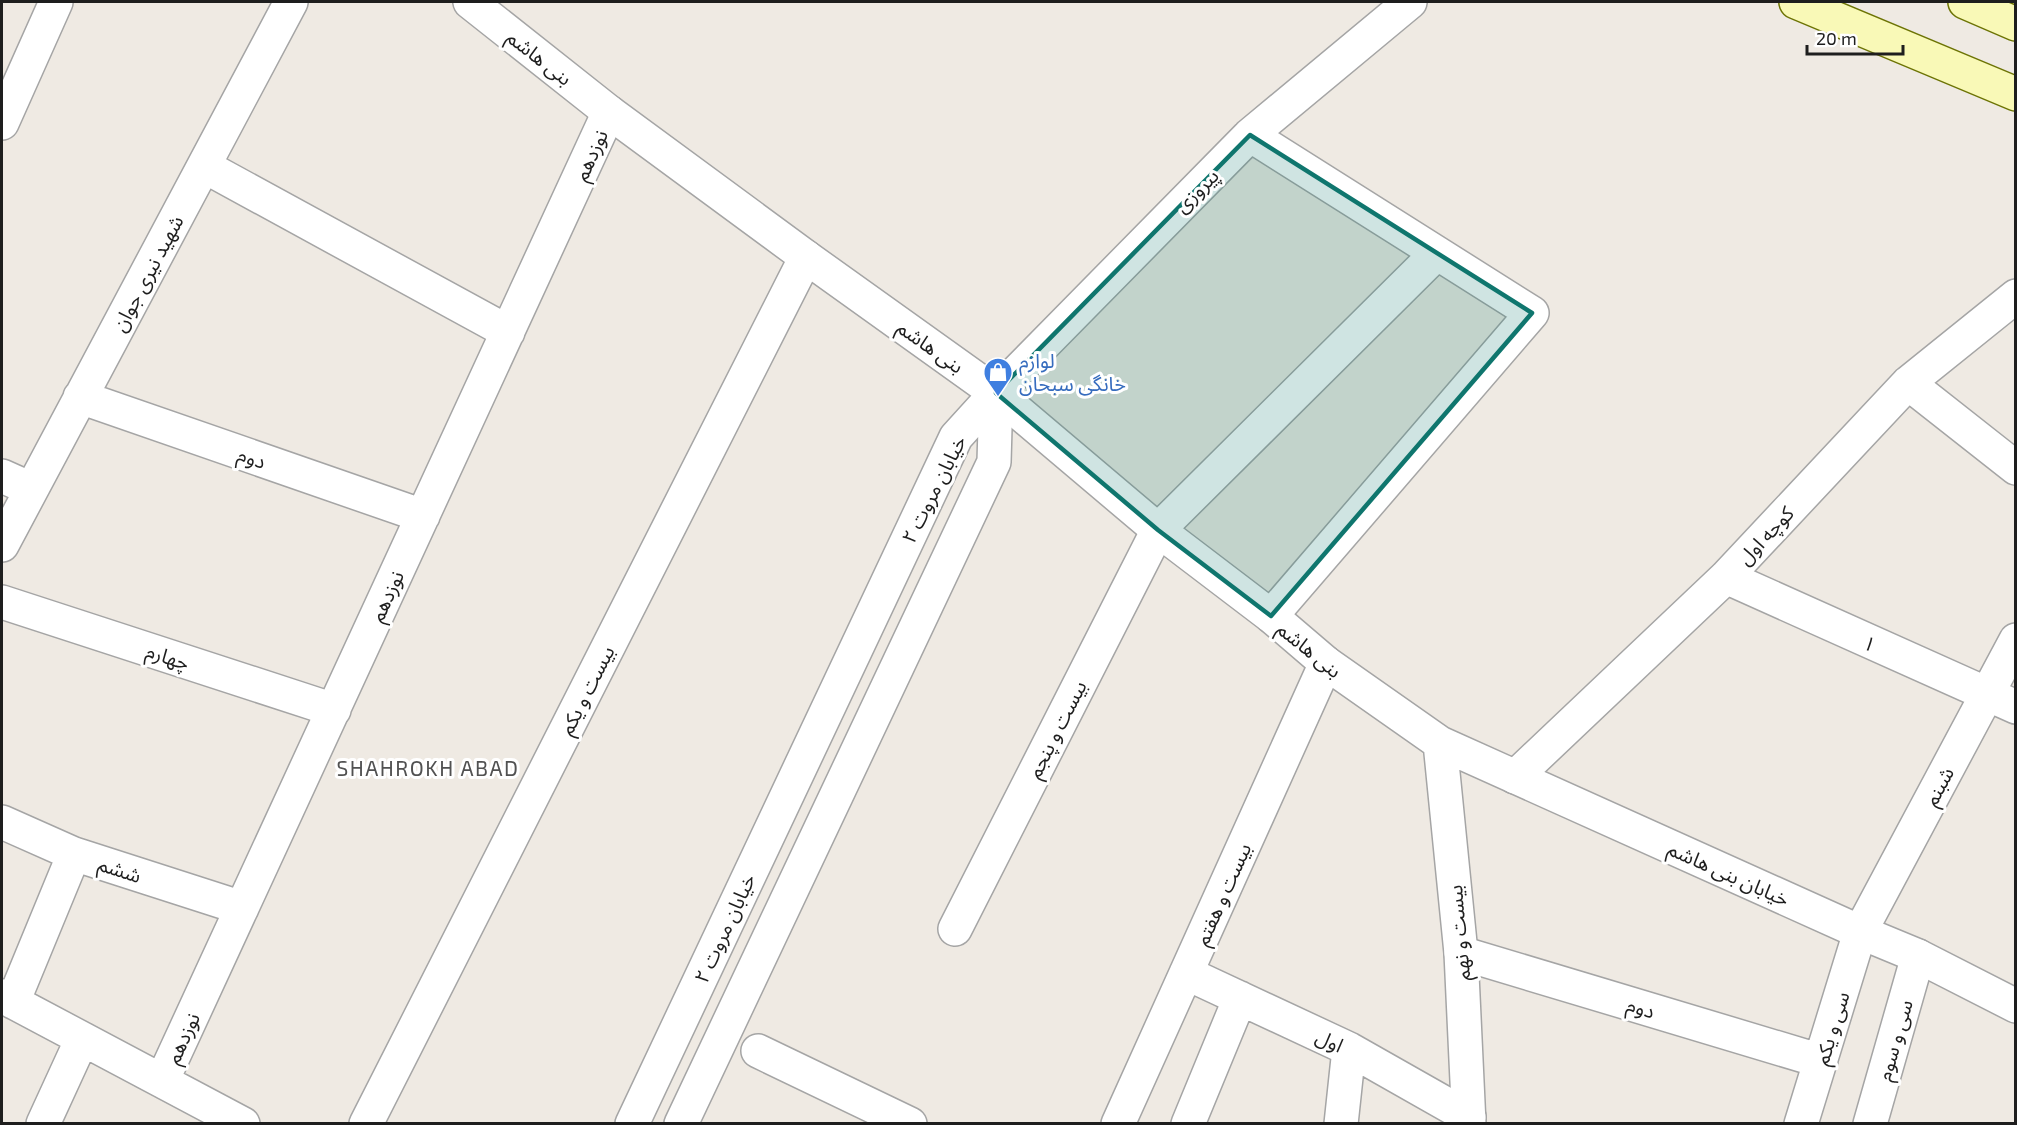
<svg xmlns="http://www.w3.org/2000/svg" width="2017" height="1125" viewBox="0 0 2017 1125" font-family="'Exo 2','Noto Sans Arabic',sans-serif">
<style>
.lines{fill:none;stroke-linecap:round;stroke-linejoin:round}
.minor-casing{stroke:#a5a5a5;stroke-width:36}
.tertiary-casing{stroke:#a5a5a5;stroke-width:36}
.secondary-casing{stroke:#6d7405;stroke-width:36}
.minor{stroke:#fff;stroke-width:33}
.tertiary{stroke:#fff;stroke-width:33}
.secondary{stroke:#f9f9b7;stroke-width:33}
.marked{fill:#0f766e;fill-opacity:0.2;stroke:#0f766e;stroke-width:4.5;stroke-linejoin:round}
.labels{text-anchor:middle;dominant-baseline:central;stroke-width:6;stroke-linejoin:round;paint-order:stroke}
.street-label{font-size:20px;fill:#1e1e1e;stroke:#fff}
.shop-label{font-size:20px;fill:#366cbe;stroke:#fff;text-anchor:start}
.neighbourhood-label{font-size:21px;letter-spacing:1.5px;fill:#515151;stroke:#fff}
</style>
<rect width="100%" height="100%" fill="#efeae3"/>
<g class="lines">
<g class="minor-casing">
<path id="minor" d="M 2,123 L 56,2
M 1250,135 L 1532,313 L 1271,616
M 204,166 L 508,332
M 1908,383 L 2016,468
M 80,397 L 423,516
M 2,476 L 31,489
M 2,545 L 291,2
M 1726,577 L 2016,707
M 2,602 L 334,710
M 1515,777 L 1726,577 L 1908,383 L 2016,296
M 2,822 L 74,854 L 242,908
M 955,929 L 1158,530 L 1437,253
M 1461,953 L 1821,1061
M 1186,973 L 1349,1049 L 1469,1117
M 2,996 L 243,1124
M 13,1002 L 74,854
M 758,1051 L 910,1124
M 162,1081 L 609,112
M 43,1124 L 82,1039
M 366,1124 L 806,257
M 632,1124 L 956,437 L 996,393 L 1250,135 L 1410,2
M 681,1124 L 994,462 L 996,393
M 1118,1124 L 1326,663
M 1188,1124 L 1240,998
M 1341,1124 L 1349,1049
M 1801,1124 L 1860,932 L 2016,640
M 1870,1124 L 1918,956"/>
</g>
<g class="tertiary-casing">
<path id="tertiary" d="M 470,2 L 609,112 L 806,257 L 996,393 L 1158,530 L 1271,616 L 1326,663 L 1440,743 L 1860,932 L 1918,956 L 2016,1006
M 1440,743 L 1461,953 L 1469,1124"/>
</g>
<g class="secondary-casing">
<path id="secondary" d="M 1796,2 L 2016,94
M 1965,2 L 2016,24"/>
</g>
<use href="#minor" class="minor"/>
<use href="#tertiary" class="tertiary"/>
<use href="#secondary" class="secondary"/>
</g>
<path class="marked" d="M 1250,135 L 1532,313 L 1271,616 L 1158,530 L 996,393 Z"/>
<defs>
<g id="shop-pin" transform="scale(1.5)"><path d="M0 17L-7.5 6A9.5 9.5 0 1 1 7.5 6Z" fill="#3f7fe0" stroke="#fff"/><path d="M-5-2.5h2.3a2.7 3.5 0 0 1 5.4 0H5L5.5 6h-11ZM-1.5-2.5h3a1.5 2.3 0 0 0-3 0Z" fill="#fff"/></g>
</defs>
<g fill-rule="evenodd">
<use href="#shop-pin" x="998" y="372"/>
</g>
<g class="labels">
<g class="street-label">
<text transform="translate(540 57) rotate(38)">بنی هاشم</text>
<text transform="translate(590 155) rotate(-65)">نوزدهم</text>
<text transform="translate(1196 190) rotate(-45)">پیروزی</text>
<text transform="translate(147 273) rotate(-62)">شهید نیری جوان</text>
<text transform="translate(931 346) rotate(35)">بنی هاشم</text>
<text transform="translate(252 457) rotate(19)">دوم</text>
<text transform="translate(933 489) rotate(-63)">خیابان مروت ۲</text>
<text transform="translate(1765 535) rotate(-47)">کوچه اول</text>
<text transform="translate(386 596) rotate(-65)">نوزدهم</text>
<text transform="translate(1870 643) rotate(25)">۱</text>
<text transform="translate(1310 649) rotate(39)">بنی هاشم</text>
<text transform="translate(168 656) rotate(18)">چهارم</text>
<text transform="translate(586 690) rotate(-63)">بیست و یکم</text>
<text transform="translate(1056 729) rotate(-63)">بیست و پنجم</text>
<text transform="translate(1938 786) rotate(-62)">شبنم</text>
<text transform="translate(120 869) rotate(18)">ششم</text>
<text transform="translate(1729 873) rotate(24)">خیابان بنی هاشم</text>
<text transform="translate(1222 894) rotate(-66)">بیست و هفتم</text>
<text transform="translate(724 928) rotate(-65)">خیابان مروت ۲</text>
<text transform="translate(1458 933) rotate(-95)">بیست و نهم</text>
<text transform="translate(1641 1007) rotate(17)">دوم</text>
<text transform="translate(1831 1028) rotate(-73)">سی و یکم</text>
<text transform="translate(182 1038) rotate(-65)">نوزدهم</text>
<text transform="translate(1330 1040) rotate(25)">اول</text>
<text transform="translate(1894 1040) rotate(-74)">سی و سوم</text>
</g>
<g class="shop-label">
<text x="1019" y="360">لوازم<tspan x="1019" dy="23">خانگی سبحان</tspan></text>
</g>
<g class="neighbourhood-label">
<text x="428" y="767">SHAHROKH ABAD</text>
</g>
</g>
<rect width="2017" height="1125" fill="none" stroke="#1e1e1e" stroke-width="6"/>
<path d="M1807 45v9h96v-9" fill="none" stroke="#1e1e1e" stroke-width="3"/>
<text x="1816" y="45" font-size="18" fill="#1e1e1e" stroke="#ffffff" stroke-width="4.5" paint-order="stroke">20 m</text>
</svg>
